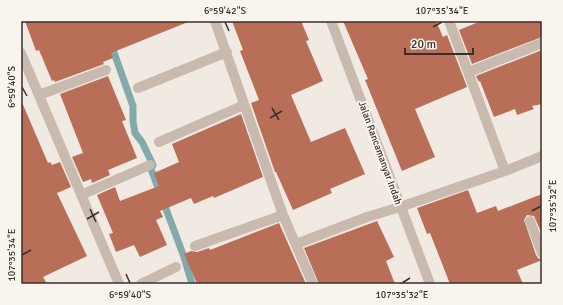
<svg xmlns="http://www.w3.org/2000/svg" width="563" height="305" viewBox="0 0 563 305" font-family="Signika,sans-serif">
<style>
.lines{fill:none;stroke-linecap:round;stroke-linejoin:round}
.stream{stroke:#83aaab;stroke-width:7}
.building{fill:#b96e58}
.minor{stroke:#c8baae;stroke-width:10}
.ticks{fill:none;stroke:#382f2c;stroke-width:1.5}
.labels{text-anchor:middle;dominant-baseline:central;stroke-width:4;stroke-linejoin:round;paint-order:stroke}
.street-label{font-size:10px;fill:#382f2c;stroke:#f9f4ee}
.neatline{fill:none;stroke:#382f2c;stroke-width:1.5}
.ticks-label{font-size:10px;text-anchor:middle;fill:#382f2c}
</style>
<rect width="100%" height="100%" fill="#f1eae2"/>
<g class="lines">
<path class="stream" d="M 111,44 L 133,106 L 133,121 L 135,133 L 142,142 L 153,165 L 151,169 L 184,257 L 192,284"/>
</g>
<path class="building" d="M 25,21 L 188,21 L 188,22 L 111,53 L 113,58 L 103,62 L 104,64 L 55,82 L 54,80 L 52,81 L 39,50 L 36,51 Z
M 232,21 L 301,21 L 309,40 L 306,41 L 323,81 L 291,95 L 311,142 L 345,128 L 365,174 L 330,189 L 332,193 L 293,210 L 276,172 L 275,172 L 251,103 L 259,100 L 240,51 L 243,50 Z
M 343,21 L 436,21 L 443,37 L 447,35 L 467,87 L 415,109 L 435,157 L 402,171 L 365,80 L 368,79 Z
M 481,21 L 542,21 L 542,37 L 472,64 L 459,30 Z
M 542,50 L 542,104 L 532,106 L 534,109 L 517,115 L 515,109 L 494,117 L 480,81 L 479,82 L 476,76 Z
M 108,76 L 126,120 L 122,121 L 137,158 L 108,170 L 110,175 L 92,183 L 91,179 L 83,182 L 72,157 L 83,153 L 60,94 Z
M 21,100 L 48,163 L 50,162 L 52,165 L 60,162 L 71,187 L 57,193 L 87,256 L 43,277 L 47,284 L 21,284 Z
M 241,114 L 263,177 L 214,198 L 213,196 L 194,204 L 191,198 L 160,211 L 163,217 L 156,220 L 167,245 L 140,257 L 134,245 L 116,252 L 109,234 L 113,233 L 97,195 L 115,187 L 120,201 L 159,186 L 154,173 L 179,162 L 172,144 Z
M 468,190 L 477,213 L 496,206 L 498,211 L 542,194 L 542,234 L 534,216 L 527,215 L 524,220 L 536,255 L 538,258 L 542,260 L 517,270 L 523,284 L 450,284 L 430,233 L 427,234 L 417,208 Z
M 377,221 L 394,257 L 386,261 L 395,284 L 319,284 L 304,248 Z
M 279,223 L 306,284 L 197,284 L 184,254 L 191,251 L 197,252 L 209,248 L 210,250 Z"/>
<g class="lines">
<path class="minor" d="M 215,21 L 283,215 L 313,284
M 331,21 L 430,284
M 449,21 L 505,171
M 21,53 L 119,284
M 469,72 L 542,43
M 138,88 L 227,52
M 39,95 L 106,70
M 159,142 L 244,105
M 81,195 L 150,165
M 530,221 L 542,253
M 296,244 L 367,217 L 400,207 L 505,171 L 542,156
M 195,246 L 283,215
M 141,284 L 176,267"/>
</g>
<path class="ticks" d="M 225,22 L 229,31M 433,27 L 442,22M 22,87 L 27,96M 272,108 L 279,120M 270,118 L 282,111M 90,209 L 96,222M 532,211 L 541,206M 87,219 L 99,212M 22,255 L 31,250M 126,274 L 130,283M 402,283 L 410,278"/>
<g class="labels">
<g class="street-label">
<text transform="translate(380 153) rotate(70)">Jalan Rancamanyar Indah</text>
</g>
</g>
<rect width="563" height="305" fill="none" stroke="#f9f4ee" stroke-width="44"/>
<path d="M405 48v6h68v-6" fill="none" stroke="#382f2c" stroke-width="2"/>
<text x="411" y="48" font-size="12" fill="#382f2c" stroke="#f9f4ee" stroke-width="3" paint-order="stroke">20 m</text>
<rect x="22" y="22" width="519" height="261" class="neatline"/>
<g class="ticks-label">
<text x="225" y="14">6°59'42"S</text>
<text x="442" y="14">107°35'34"E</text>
<text transform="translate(11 87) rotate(-90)" y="4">6°59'40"S</text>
<text transform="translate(552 206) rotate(-90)" y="4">107°35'32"E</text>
<text transform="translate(11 255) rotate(-90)" y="4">107°35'34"E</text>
<text x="130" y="298">6°59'40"S</text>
<text x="402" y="298">107°35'32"E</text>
</g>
</svg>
